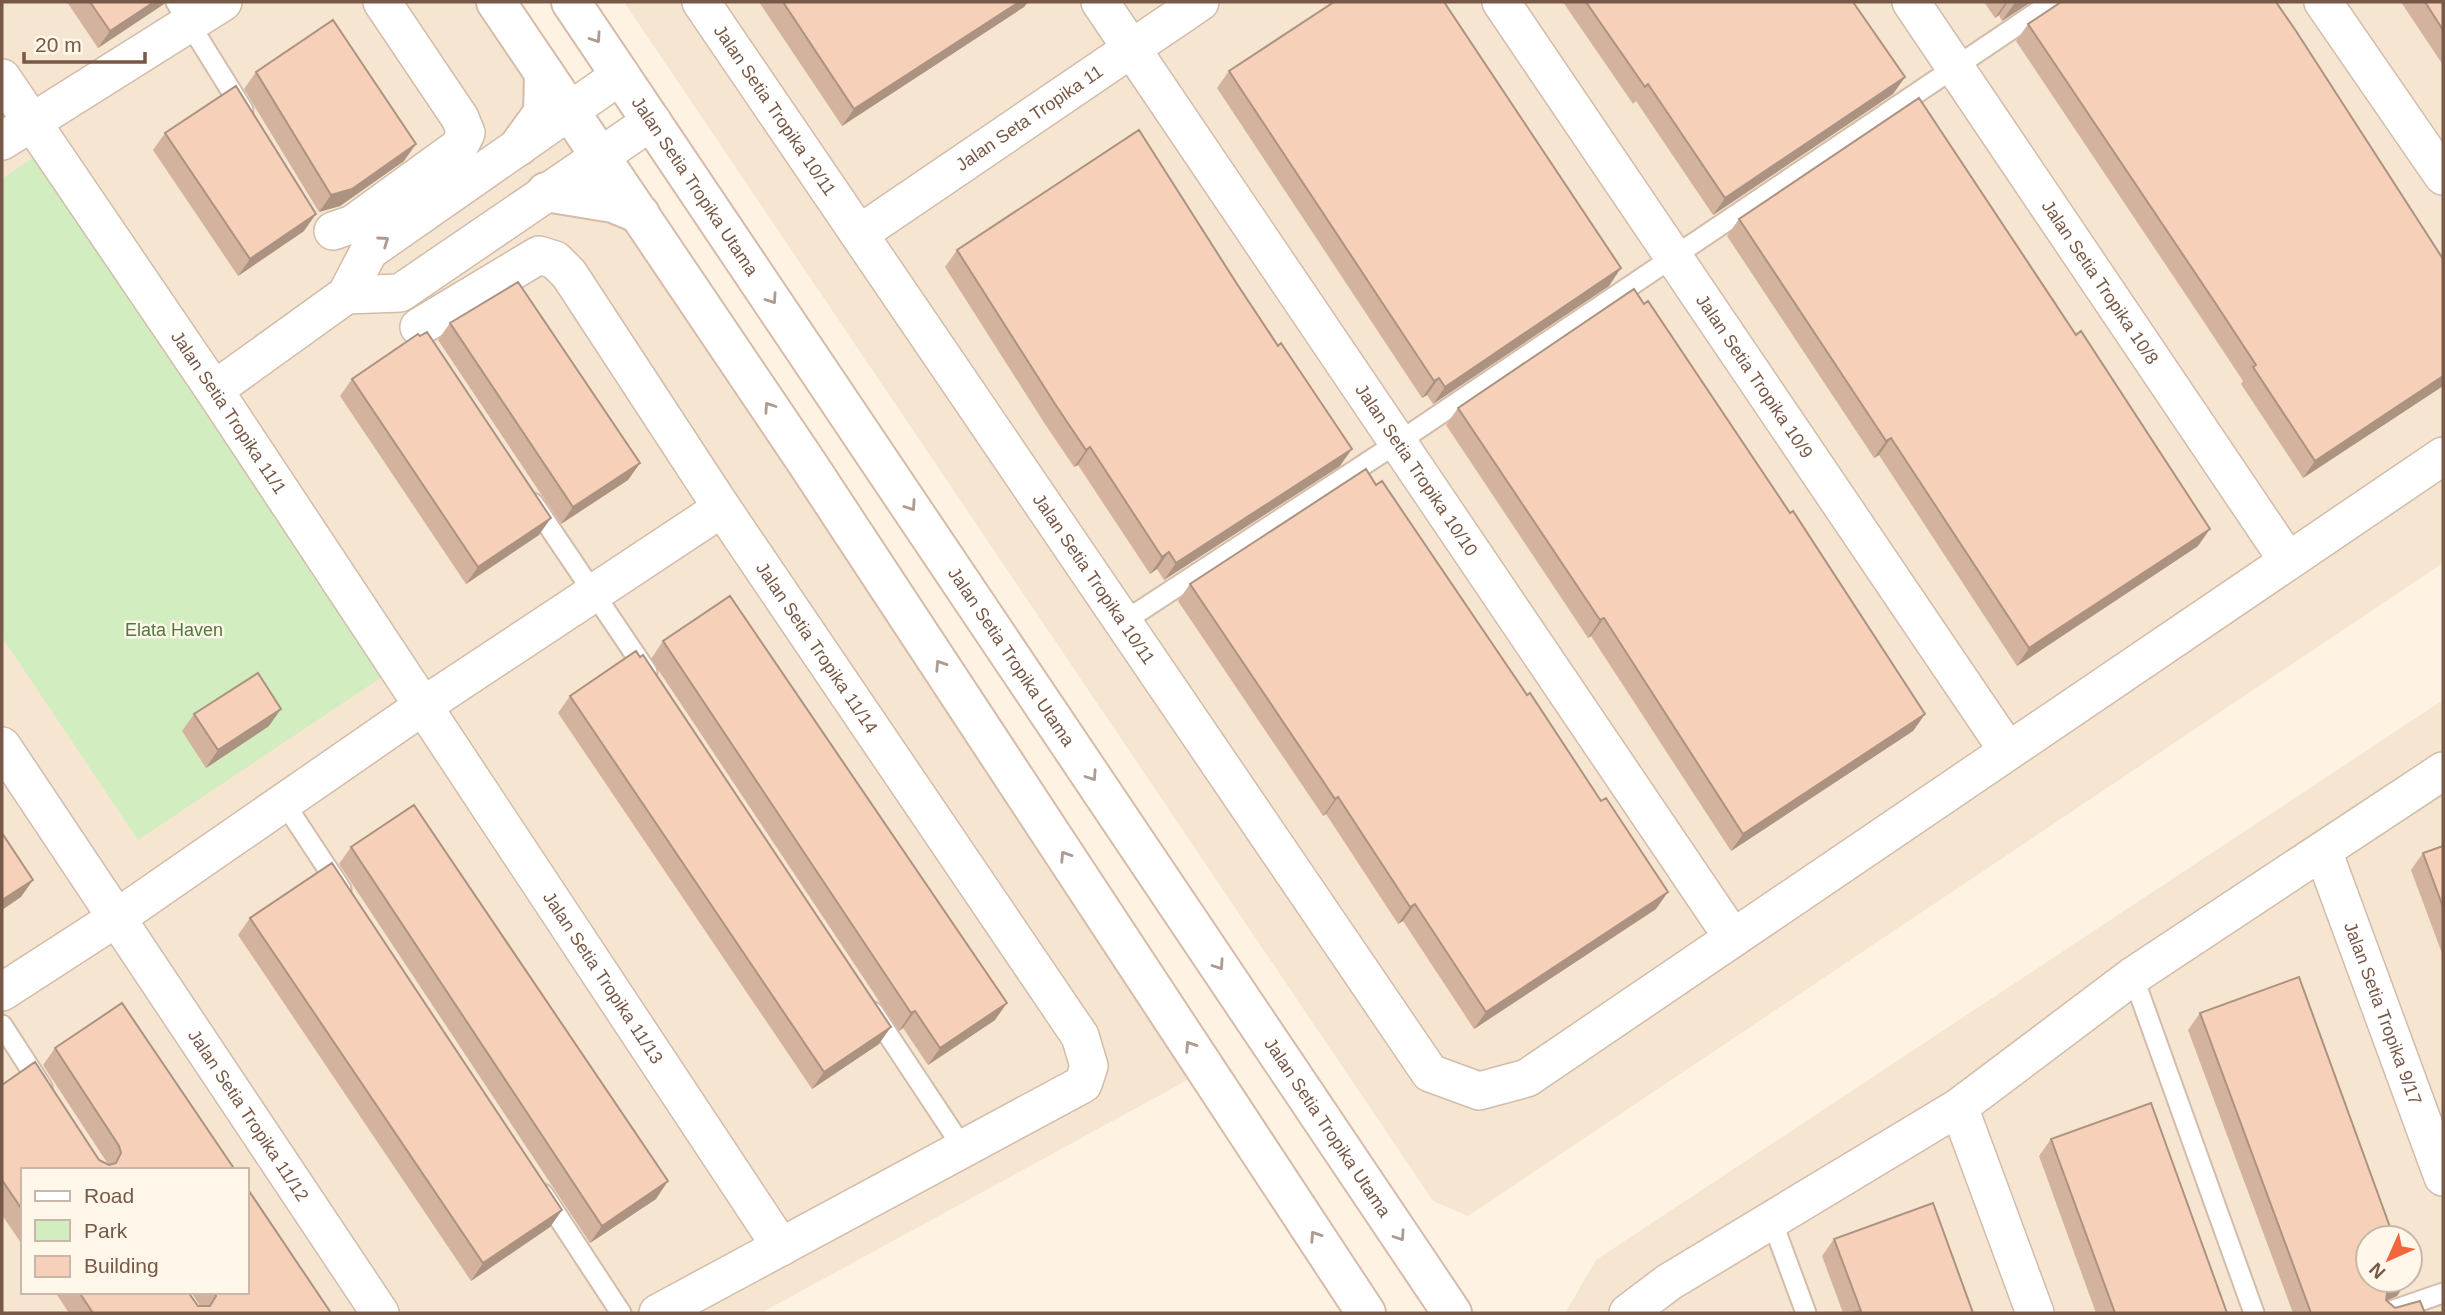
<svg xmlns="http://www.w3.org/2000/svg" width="2445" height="1315" viewBox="0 0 2445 1315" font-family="Arial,sans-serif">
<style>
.residential{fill:#f6e5d0;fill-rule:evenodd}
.green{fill:#d2edc0}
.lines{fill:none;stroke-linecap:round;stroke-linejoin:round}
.service-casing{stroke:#d2bcaa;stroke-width:23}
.minor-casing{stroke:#d2bcaa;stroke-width:40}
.secondary-casing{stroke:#d6bca8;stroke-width:42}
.service{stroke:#fff;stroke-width:19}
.minor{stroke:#fff;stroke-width:37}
.secondary{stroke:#fff;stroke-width:38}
.wall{fill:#d4b39e}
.shaded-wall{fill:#ac9281}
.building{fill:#f6d0b8;stroke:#ac9281;stroke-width:2}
.oneway{stroke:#ae9b90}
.labels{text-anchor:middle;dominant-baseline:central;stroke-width:5;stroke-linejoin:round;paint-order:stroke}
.street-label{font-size:18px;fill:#785846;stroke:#fff7ea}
.park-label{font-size:18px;fill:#4d793b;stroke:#fff7ea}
</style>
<rect width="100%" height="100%" fill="#fef3e2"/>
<path class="residential" d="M 2,2 L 486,2 L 1206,1070 L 761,1313 L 2,1313 ZM 23,1170 L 247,1170 L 247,1292 L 23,1292 Z
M 624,2 L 2443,2 L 2443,563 L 1468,1216 L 1433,1201 Z
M 2443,700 L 2443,1313 L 1565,1313 L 1596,1260 ZM 2368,1238 L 2410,1238 L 2410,1280 L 2368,1280 Z"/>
<path class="green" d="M 34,157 L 382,677 L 138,840 L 2,637 L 2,179 Z"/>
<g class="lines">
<g class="service-casing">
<path id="service" d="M 176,2 L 243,110
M 533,503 L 647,672
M 1123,622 L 1397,443 L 2052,2
M 283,801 L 341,889
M 2133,976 L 2254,1313
M 873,1012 L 963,1148
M 2,1025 L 42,1087
M 543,1194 L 621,1313
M 1772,1221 L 1806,1313
M 2385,1313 L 2443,1293"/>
</g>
<g class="minor-casing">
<g id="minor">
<path id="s1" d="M 701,2 L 1430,1073 L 1479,1091 L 1527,1078 L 2443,456"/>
<path id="s2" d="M 1100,2 L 1733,938"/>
<path id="s3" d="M 1501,2 L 2008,751"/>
<path id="s4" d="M 1911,2 L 2288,561"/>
<path d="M 2323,2 L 2443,176"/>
<path id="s5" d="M 2,78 L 214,390 L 781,1247"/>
<path d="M 2,141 L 223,2"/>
<path d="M 333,231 L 353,224 L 459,147 L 466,133 L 460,118 L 382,2"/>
<path id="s6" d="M 859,234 L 1200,2"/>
<path d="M 346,295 L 400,293 L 652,121"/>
<path id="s7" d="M 419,327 L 539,255 L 555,260 L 569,274 L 722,508 L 1080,1036 L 1089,1066 L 1083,1084 L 658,1313"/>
<path d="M 214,390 L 346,295 L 369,251 L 621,75"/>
<path id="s8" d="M 2,746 L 380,1313"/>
<path id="s9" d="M 2323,851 L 2443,1177"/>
<path d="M 2,992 L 118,917 L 423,706 L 722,508"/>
<path d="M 1959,1107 L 2035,1313"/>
<path d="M 1628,1313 L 1669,1282 L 1959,1107 L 2133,976 L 2443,771"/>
</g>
</g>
<g class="secondary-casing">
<g id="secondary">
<path d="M 496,2 L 807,463 L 1366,1313"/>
<path id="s10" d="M 571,2 L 1452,1313"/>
<path d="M 519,146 L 543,113 L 544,73"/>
<path d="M 546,192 L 613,203 L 640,214"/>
</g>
</g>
<use href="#service" class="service"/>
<use href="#minor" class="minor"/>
<use href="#secondary" class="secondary"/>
</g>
<path class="wall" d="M 67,2 L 166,2 L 164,4 L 98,48 Z
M 759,2 L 1028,2 L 1024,7 L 842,126 Z
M 1563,2 L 1853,2 L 1905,77 L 1893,94 L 1713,215 L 1636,101 L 1633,104 Z
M 1984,2 L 2031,2 L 2002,21 L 1999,15 L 1995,18 Z
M 2401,2 L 2443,2 L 2443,65 Z
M 2028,24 L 2443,386 L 2303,478 L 2241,384 L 2243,381 L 2204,322 L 2016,41 Z
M 1229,71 L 1609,286 L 1433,404 L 1427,395 L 1422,398 L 1217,88 Z
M 256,72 L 404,161 L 340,206 L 319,212 L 244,89 Z
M 165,133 L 304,231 L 238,276 L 153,150 Z
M 1739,219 L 2076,335 L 2198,546 L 2017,666 L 1879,455 L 1874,458 L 1727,236 Z
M 957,250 L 1340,466 L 1164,580 L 1157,569 L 1150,574 L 1078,465 L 1074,467 L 1043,421 L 945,267 Z
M 450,323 L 640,463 L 628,480 L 561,524 L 438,340 Z
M 352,379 L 539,535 L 466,584 L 340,396 Z
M 1458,408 L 1925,714 L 1913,731 L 1731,851 L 1591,636 L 1588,638 L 1446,425 Z
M 1190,584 L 1656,909 L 1474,1029 L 1403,921 L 1398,924 L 1326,814 L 1323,816 L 1178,601 Z
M 663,641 L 995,1020 L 928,1065 L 903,1028 L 899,1031 L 651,659 Z
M 570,696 L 879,1044 L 812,1089 L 558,713 Z
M 194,714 L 269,726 L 206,768 L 182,731 Z
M 2443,846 L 2443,956 L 2411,870 L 2423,853 Z
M 351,847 L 656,1199 L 590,1243 L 339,864 Z
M 250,918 L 562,1210 L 550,1227 L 471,1281 L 238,935 Z
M 2200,1013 L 2397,1296 L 2386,1301 L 2395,1308 L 2425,1313 L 2293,1313 L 2188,1030 Z
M 55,1048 L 235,1170 L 23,1170 L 23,1246 L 2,1215 L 2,1085 L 99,1160 L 108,1164 L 43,1065 Z
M 2051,1139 L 2227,1313 L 2096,1313 L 2039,1156 Z
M 1834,1239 L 1973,1313 L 1843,1313 L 1822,1256 Z
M 55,1292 L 188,1292 L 198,1306 L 200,1306 L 191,1292 L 247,1292 L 331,1313 L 69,1313 Z"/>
<path class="shaded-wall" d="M 154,2 L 166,2 L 164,4 L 98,48 L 110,31 Z
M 1019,2 L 1028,2 L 1024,7 L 842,126 L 854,109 Z
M 2006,2 L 2008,2 L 1999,15 L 1995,18 Z
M 2017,2 L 2031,2 L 2002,21 L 2014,4 Z
M 1905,77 L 1893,94 L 1713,215 L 1725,198 Z
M 416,144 L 404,161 L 340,206 L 319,212 L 331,195 Z
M 316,214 L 304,231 L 238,276 L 250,259 Z
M 1621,268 L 1609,286 L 1433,404 L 1445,387 Z
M 2443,376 L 2443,386 L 2303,478 L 2315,461 Z
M 1439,378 L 1427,395 L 1422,398 L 1434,381 Z
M 1891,438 L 1879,455 L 1874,458 L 1886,441 Z
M 1090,447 L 1078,465 L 1074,467 L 1086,450 Z
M 1352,449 L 1340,466 L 1164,580 L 1176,563 Z
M 640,463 L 628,480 L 561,524 L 573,507 Z
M 551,518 L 539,535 L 466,584 L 478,567 Z
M 2210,529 L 2198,546 L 2017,666 L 2029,648 Z
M 1169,552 L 1157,569 L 1150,574 L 1162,557 Z
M 1604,618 L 1591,636 L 1588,638 L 1600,620 Z
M 281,709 L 269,726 L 206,768 L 218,750 Z
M 1925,714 L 1913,731 L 1731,851 L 1743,834 Z
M 1338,797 L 1326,814 L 1323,816 L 1335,799 Z
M 33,880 L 21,897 L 2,910 L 2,900 Z
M 1668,892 L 1656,909 L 1474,1029 L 1486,1012 Z
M 1415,904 L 1403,921 L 1398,924 L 1410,907 Z
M 1007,1003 L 995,1020 L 928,1065 L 940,1048 Z
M 915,1011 L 903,1028 L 899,1031 L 911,1013 Z
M 891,1027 L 879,1044 L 812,1089 L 824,1072 Z
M 668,1181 L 656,1199 L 590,1243 L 602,1226 Z
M 562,1210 L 550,1227 L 471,1281 L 483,1263 Z
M 2406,1280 L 2408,1280 L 2397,1296 L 2376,1305 L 2388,1287 Z"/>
<path class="building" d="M 90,2 L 154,2 L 110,31 Z
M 783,2 L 1019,2 L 854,109 Z
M 1334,2 L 1444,2 L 1621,268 L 1445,387 L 1439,378 L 1434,381 L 1229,71 Z
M 1586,2 L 1853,2 L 1905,77 L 1725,198 L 1648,84 L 1645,87 Z
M 2061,2 L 2276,2 L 2296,31 L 2443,259 L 2443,376 L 2315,461 L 2253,367 L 2256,365 L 2216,304 L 2028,24 Z
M 2425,2 L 2443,2 L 2443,30 Z
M 333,20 L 416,144 L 352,189 L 331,195 L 256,72 Z
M 236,86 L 316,214 L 250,259 L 165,133 Z
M 1919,98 L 2076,335 L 2081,331 L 2210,529 L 2029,648 L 1891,438 L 1886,441 L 1739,219 Z
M 1139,130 L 1237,284 L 1278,346 L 1281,343 L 1352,449 L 1176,563 L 1169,552 L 1162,557 L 1090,447 L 1086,450 L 1055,404 L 957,250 Z
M 518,282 L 640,463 L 573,507 L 450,323 Z
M 1634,289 L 1644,304 L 1648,301 L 1790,513 L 1793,511 L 1925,714 L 1743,834 L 1604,618 L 1600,620 L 1458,408 Z
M 427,332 L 551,518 L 478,567 L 352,379 L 418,334 L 420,336 Z
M 1366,469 L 1376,485 L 1382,481 L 1527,695 L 1530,693 L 1601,801 L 1606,798 L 1668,892 L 1486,1012 L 1415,904 L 1410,907 L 1338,797 L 1335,799 L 1190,584 Z
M 730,596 L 1007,1003 L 940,1048 L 915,1011 L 911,1013 L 663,641 Z
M 636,651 L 640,657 L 643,655 L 891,1027 L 824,1072 L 570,696 Z
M 258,673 L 281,709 L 218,750 L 194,714 Z
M 414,805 L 668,1181 L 602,1226 L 351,847 Z
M 2,833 L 33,880 L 2,900 Z
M 2443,846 L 2443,907 L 2423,853 Z
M 332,863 L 562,1210 L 483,1263 L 250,918 Z
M 2299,977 L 2394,1238 L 2368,1238 L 2368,1280 L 2406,1280 L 2388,1287 L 2386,1300 L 2395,1308 L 2420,1301 L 2425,1313 L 2311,1313 L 2200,1013 Z
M 122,1003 L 235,1170 L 23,1170 L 23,1211 L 2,1180 L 2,1085 L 35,1062 L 99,1160 L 109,1165 L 116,1163 L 121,1153 L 119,1146 L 55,1048 Z
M 2151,1103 L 2227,1313 L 2115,1313 L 2051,1139 Z
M 247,1188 L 331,1313 L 93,1313 L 79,1292 L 188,1292 L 198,1306 L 210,1306 L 216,1296 L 214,1292 L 247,1292 Z
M 1933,1203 L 1973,1313 L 1853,1313 L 1861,1311 L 1834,1239 Z"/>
<defs><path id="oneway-chevron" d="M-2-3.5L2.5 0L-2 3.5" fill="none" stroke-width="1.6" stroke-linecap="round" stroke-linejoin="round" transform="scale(1.75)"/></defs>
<g class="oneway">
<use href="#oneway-chevron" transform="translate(596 38) rotate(56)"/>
<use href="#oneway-chevron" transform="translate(384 241) rotate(-35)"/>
<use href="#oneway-chevron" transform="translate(772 299) rotate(56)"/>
<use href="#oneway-chevron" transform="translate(769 407) rotate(-124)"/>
<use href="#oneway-chevron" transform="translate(911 506) rotate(56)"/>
<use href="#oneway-chevron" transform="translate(940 665) rotate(-123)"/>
<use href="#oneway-chevron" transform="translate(1092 776) rotate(56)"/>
<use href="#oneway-chevron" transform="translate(1065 856) rotate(-123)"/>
<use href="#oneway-chevron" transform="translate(1219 965) rotate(56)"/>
<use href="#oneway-chevron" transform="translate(1190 1046) rotate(-123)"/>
<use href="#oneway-chevron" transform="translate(1315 1236) rotate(-123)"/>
<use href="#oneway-chevron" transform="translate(1400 1236) rotate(56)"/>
</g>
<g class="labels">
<g class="street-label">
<text stroke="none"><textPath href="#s1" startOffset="131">Jalan Setia Tropika 10/11</textPath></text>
<text stroke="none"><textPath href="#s6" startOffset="206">Jalan Seta Tropika 11</textPath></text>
<text stroke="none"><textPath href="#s10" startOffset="222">Jalan Setia Tropika Utama</textPath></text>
<text stroke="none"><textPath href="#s4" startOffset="338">Jalan Setia Tropika 10/8</textPath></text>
<text stroke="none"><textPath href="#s3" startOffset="452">Jalan Setia Tropika 10/9</textPath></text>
<text stroke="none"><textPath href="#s5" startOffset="404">Jalan Setia Tropika 11/1</textPath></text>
<text stroke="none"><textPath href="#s2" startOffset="565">Jalan Setia Tropika 10/10</textPath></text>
<text stroke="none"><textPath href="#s1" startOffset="698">Jalan Setia Tropika 10/11</textPath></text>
<text stroke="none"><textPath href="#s7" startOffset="625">Jalan Setia Tropika 11/14</textPath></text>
<text stroke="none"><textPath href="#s10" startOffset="789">Jalan Setia Tropika Utama</textPath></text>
<text stroke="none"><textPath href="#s5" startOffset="1082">Jalan Setia Tropika 11/13</textPath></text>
<text stroke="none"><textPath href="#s9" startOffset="173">Jalan Setia Tropika 9/17</textPath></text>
<text stroke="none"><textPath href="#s8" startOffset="444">Jalan Setia Tropika 11/12</textPath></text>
<text stroke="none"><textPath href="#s10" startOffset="1356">Jalan Setia Tropika Utama</textPath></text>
</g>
<g class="park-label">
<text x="174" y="630">Elata Haven</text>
</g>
</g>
<rect width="2445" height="1315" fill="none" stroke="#785846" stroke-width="7"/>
<rect x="21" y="1168" width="228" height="126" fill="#fff7ea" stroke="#c9b7a8" stroke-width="2"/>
<rect x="35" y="1191" width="35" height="10" fill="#ffffff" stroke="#c9b7a8" stroke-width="2"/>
<text x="84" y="1203" font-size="21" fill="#785846">Road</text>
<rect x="35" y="1220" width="35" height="21" fill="#d2edc0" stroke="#c9b7a8" stroke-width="2"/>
<text x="84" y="1238" font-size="21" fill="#785846">Park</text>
<rect x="35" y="1256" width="35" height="21" fill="#f6d0b8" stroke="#c9b7a8" stroke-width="2"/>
<text x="84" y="1273" font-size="21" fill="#785846">Building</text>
<g transform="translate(2389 1259) rotate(225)"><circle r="33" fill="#fff7ea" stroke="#c9b7a8" stroke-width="2"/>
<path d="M0-5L12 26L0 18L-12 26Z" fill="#f2653d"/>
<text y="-10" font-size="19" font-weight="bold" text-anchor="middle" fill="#785846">N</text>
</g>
<path d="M24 52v10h121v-10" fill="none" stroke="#785846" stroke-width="3.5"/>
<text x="35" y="52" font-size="21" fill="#785846" stroke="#fff7ea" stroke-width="5" paint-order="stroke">20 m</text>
</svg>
